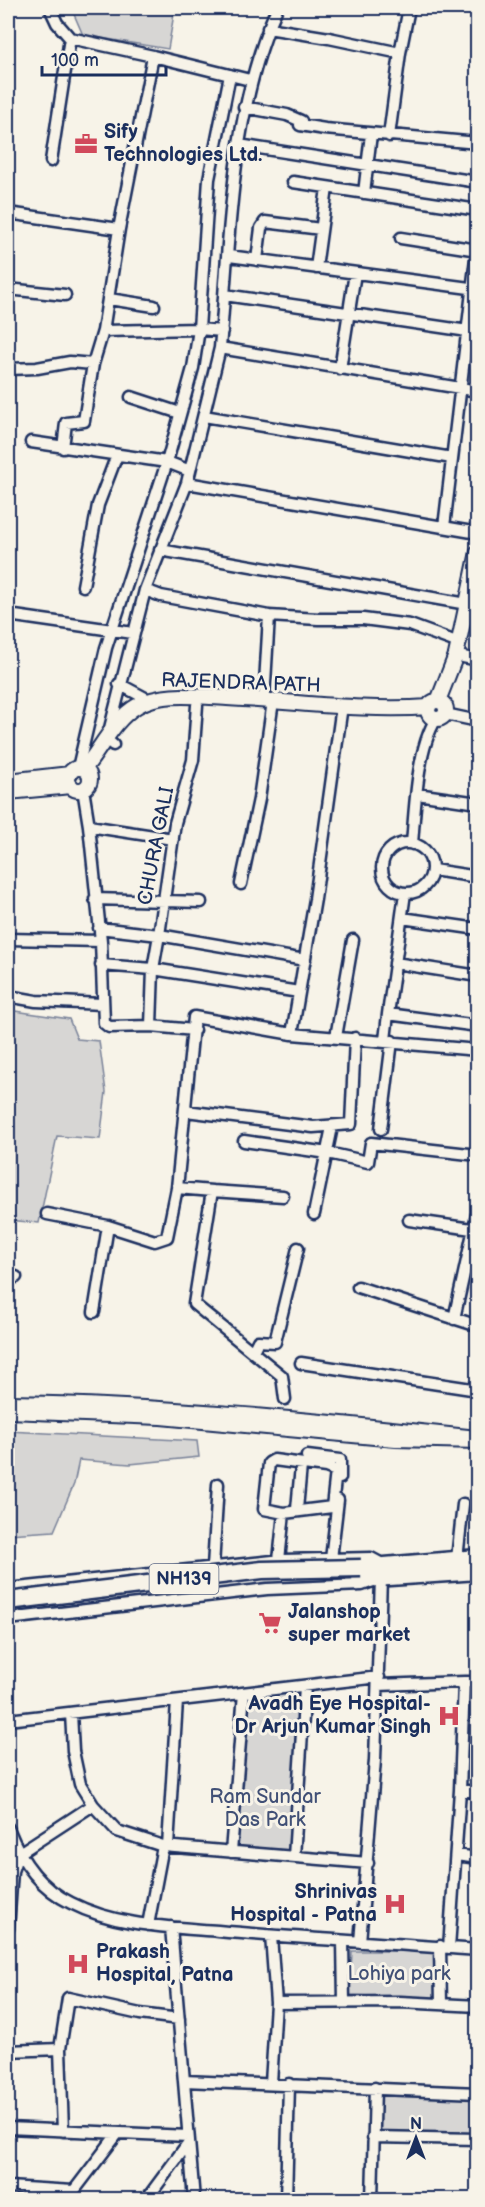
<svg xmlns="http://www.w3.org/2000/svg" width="485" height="2207" viewBox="0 0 485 2207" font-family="'Balsamiq Sans',sans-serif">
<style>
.green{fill:#d7d6d4;stroke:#798299;stroke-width:1.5}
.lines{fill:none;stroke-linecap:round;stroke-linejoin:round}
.minor-casing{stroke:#1b2f5e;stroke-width:15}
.major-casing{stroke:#1b2f5e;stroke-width:18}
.highway-casing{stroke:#1b2f5e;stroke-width:21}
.minor{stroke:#f7f3e8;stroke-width:10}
.major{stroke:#f7f3e8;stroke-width:14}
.highway{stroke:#f7f3e8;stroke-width:16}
.rail{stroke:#1b2f5e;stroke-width:2}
.highway-bridge-casing{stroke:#1b2f5e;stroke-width:21;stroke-linecap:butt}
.highway-bridge{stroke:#f7f3e8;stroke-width:16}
.labels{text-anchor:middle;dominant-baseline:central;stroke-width:6;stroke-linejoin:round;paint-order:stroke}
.shield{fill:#f7f3e8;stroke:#5d6a87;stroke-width:1.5}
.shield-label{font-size:18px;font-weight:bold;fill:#1b2f5e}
.poi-label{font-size:20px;font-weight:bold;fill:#1b2f5e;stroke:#f7f3e8;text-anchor:start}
.street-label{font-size:20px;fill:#1b2f5e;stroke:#f7f3e8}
.park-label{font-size:20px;fill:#415076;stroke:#f7f3e8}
</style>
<rect width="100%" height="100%" fill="#f7f3e8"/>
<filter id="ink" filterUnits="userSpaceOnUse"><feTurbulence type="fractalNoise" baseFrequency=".0167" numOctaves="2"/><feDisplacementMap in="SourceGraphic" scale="12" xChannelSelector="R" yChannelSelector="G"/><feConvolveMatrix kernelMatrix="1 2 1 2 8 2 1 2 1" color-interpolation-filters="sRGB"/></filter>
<g filter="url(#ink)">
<path class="green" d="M 75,8 L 175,8 L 168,49 L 83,35 L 73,12 Z
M 8,1010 L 69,1019 L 77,1039 L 99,1041 L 106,1092 L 100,1139 L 57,1136 L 39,1223 L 8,1220 Z
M 8,1431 L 197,1441 L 199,1457 L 130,1464 L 79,1460 L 74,1484 L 54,1531 L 8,1534 Z
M 472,1687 L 477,1687 L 477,1781 L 466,1780 Z
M 299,1691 L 288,1851 L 237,1847 L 248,1697 Z
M 352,1951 L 438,1951 L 437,1999 L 350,1995 Z
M 380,2093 L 477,2098 L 477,2135 L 378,2131 Z"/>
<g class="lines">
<g class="minor-casing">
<path id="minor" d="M 50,8 L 57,23 L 70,38 L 153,56
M 268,28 L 329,38 L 400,53
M 244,107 L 287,115 L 301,121 L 300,125 L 325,129 L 478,143
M 389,136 L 400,53 L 409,8
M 239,145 L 478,182
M 51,161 L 70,38
M 293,182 L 478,210
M 364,193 L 371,134
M 8,213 L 119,229 L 103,331 L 93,364 L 70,362 L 37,368 L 8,369
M 119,229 L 153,56 L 250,80
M 401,238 L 478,250
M 229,256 L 477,289
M 257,260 L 261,228 L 265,222 L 321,229
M 316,268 L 327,188
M 8,289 L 65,295
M 225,295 L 468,331
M 109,299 L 154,306
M 103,331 L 199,329 L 222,331
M 220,348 L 478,391
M 340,369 L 355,273
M 131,397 L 180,413
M 204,416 L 452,458
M 31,442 L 167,462 L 190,471
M 63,448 L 66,423 L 84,421 L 93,364
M 187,483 L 478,533
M 444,527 L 478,241
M 160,550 L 467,604
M 83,586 L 98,505 L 117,455
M 145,590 L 161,596 L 269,616 L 318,619 L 363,619 L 410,625 L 459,643
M 8,615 L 133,633
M 463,657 L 478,660
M 119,684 L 149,700
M 264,700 L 269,616
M 445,714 L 478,721
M 113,745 L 107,740 L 145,590 L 187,483 L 220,348 C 230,234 230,114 277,8
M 78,768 L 106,648 L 167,462 L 193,368 L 199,329 L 209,179 L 230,75
M 83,789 L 89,826 L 101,941 L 104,1023 L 109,1027 L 151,1026 L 194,1030
M 417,794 L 478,803
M 89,826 L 173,839
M382 868a25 25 0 1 1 50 0a25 25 0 1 1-50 0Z
M 412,844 C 415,808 417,749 436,719
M 433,870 L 478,877
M 241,884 L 259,799 L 272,708
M 405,893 L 388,1014 L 478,1026
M 95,899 L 201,902
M 402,918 L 478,929
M 99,928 L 159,935 L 175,823 L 193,760 L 197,705
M 8,939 L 101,941
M 395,963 L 478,976
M 101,965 L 153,969 L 299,992
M 8,996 L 36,1001 L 102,1004
M 151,1026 L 153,969 L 159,935 L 305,960
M 292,1034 L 315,899 L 341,713
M 336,1037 L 353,940
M 385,1040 L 388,1014
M 186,1111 L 313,1127 L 351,1124 L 355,1038
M 381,1129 L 392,1041
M 244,1141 L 328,1153 L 368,1162 L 371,1143 L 478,1155
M 177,1188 L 212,1191 L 194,1304 L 282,1376 L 285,1399
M 212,1191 L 283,1196
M 47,1214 L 108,1226 L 155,1241 L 167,1237 L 177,1188 L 194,1017 L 292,1034 L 478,1050
M 314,1214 L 332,1127
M 409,1220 L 472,1229
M 8,1275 L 16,1277
M 358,1287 L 478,1326
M 94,1312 L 108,1226
M 454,1319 L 478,1210
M 253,1351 L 258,1341 L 275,1342 L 298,1248
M 301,1363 L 478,1390
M 307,1456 L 340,1460 L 340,1478
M 274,1460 L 326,1467 L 336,1471 L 332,1507 L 284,1513 L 264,1509 L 269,1463 Z
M 297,1509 L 301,1466
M 331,1559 L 338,1500
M 457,1559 L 463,1504
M 279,1560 L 284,1513
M 213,1567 L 218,1484
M 8,1589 L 282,1560 L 371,1558 L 384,1565
M 8,1619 L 267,1589 L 362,1585 L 381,1578 L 375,1760 L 360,1942
M 478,1682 L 464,1682 L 460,1790 L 478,1792
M 378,1685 L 464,1682
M 71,1713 L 73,1751 L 80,1784 L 93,1805 L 117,1831 L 163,1846 L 368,1863
M 8,1720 L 379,1677
M 8,1828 C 20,1859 40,1888 71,1903 C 116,1926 168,1927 218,1931 C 304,1939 391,1943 478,1950
M 168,1846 L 177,1701
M 231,1852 L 244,1693
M 456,1855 L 478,1858
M 294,1857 L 305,1686
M 148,1925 L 163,1846
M 171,1927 L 194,2200
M 8,1929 L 12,1871 L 18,1854 L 93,1805
M 343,1941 L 344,2002
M 440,1946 L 441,2004
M 449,1948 L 460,1790
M 276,2003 L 400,2002 L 478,2006
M 60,2049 L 68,1998 L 140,2014 L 179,2019
M 8,2051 L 60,2049 L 63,2131
M 184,2081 L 478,2093
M 271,2083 L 276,2003 L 271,1936
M 8,2128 L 188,2136
M 373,2137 L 478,2139
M 8,2187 L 73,2191
M 67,2200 L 118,2133
M 146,2200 L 189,2142
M 286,2200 L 289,2084
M 372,2200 L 375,2088"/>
</g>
<g class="major-casing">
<path id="major" d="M428 710a9 9 0 1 1 18 0a9 9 0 1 1-18 0Z
M 438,701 L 456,655 L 478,552
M68 779a11 11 0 1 1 22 0a11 11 0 1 1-22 0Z
M 84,769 C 100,750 115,718 137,706 C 162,691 198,697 227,698 C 294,701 362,712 429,707
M 8,781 L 70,774
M 8,792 L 71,786"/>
</g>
<g class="highway-casing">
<path id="highway" d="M 361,1568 L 478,1558
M 360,1579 L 478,1571"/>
</g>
<use href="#minor" class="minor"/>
<use href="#major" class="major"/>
<use href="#highway" class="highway"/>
<path class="rail" d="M 8,1395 C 165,1397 321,1413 478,1430
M 8,1419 L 160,1425 L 395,1447 L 478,1449"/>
<g class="highway-bridge-casing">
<path id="highway-bridge" d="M 8,1601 L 262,1570 L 361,1568"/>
</g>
<use href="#highway-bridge" class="highway-bridge"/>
</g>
</g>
<defs>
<g id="office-bare" transform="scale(1.8)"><path d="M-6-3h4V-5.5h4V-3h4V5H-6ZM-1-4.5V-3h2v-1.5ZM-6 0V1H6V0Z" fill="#d1495b" stroke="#f7f3e8" stroke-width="2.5" paint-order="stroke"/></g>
<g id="supermarket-bare" transform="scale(1.8)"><path d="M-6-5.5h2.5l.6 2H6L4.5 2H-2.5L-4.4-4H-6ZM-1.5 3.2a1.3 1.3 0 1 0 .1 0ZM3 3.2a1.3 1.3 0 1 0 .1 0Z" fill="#d1495b" stroke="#f7f3e8" stroke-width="2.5" paint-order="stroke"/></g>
<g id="hospital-bare" transform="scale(1.8)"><path d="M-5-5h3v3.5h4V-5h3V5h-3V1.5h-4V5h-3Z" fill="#d1495b" stroke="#f7f3e8" stroke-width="2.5" paint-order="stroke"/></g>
</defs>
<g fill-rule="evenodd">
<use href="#office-bare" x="86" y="144"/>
<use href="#supermarket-bare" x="270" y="1623"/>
<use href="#hospital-bare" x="449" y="1716"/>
<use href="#hospital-bare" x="395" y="1904"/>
<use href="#hospital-bare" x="78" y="1964"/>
</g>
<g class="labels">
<rect class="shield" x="149.5" y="1564" width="69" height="30" rx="4.5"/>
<g class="shield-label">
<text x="184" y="1579">NH139</text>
</g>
<g class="poi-label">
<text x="104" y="132">Sify<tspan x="104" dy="23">Technologies Ltd.</tspan></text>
<text x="288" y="1612">Jalanshop<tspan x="288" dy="23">super market</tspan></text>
<text x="431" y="1704" text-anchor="end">Avadh Eye Hospital-<tspan x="431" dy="23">Dr Arjun Kumar Singh</tspan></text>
<text x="377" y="1892" text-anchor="end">Shrinivas<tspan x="377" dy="23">Hospital - Patna</tspan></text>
<text x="96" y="1952">Prakash<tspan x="96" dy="23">Hospital, Patna</tspan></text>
</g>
<g class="street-label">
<text transform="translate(241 683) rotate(2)">RAJENDRA PATH</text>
<text transform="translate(156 846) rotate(-79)">CHURA GALI</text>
</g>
<g class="park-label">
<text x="265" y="1797">Ram Sundar<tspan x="265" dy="23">Das Park</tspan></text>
<text x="399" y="1974">Lohiya park</text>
</g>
</g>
<rect width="485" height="2207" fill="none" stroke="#f7f3e8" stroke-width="30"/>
<rect x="15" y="15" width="455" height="2177" fill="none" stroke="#1b2f5e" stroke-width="2" filter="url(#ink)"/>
<g transform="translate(416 2138)" stroke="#f7f3e8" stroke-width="4.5" paint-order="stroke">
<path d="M0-4.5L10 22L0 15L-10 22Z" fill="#1b2f5e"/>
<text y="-9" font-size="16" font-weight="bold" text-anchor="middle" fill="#1b2f5e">N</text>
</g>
<path d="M42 66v9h124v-9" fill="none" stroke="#1b2f5e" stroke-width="3"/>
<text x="51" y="66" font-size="18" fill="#1b2f5e" stroke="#f7f3e8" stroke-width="4.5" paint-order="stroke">100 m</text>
</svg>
